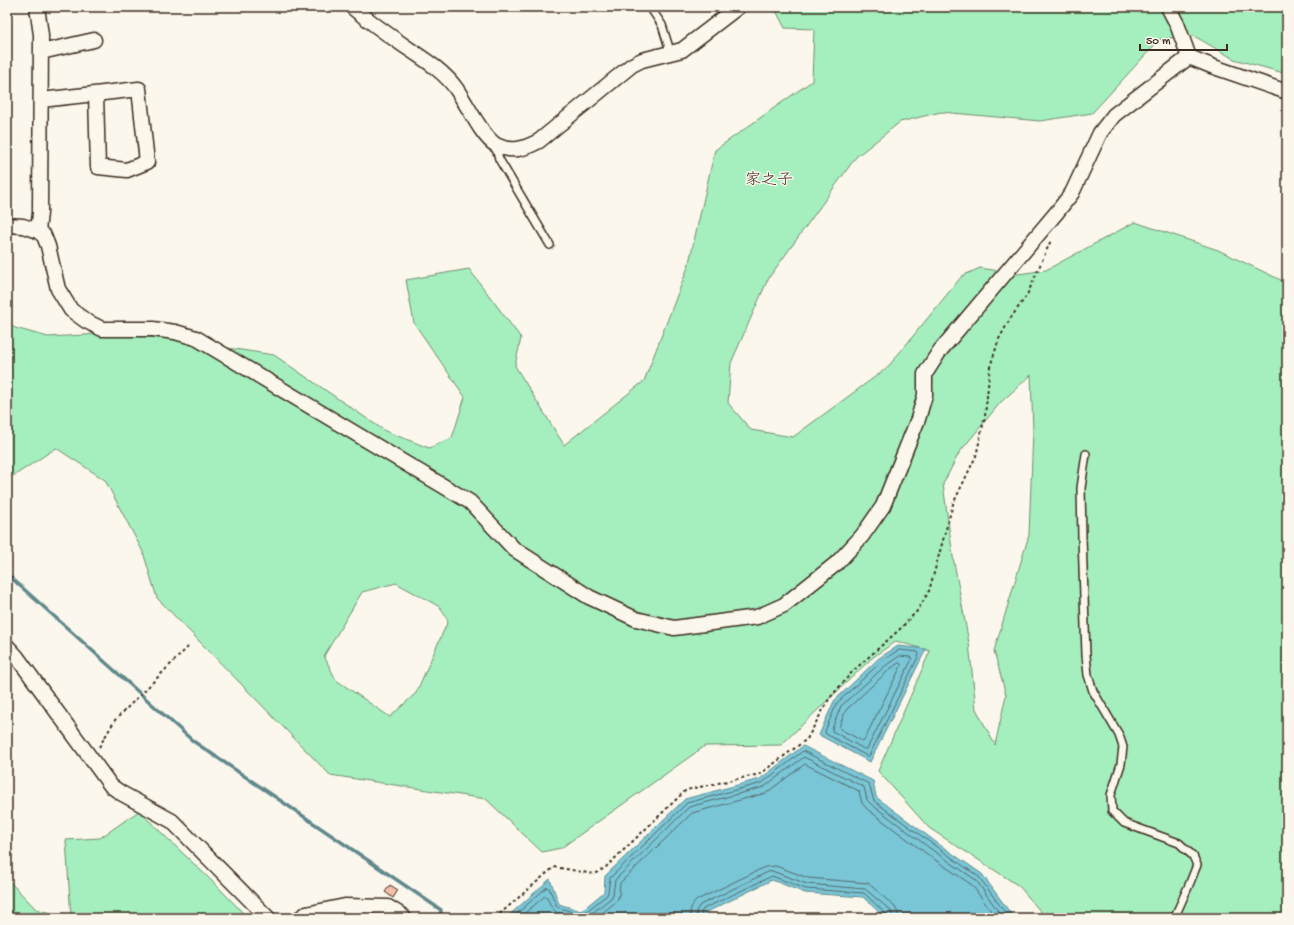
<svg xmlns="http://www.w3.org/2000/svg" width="1294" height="925" viewBox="0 0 1294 925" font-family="'Gochi Hand','Klee One',sans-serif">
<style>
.green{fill:#a5efbe;stroke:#708c6e;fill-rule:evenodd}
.water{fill:#79c6d7;stroke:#60888d}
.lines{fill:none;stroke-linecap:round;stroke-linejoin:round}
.shore{stroke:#546868;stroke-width:1}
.stream{stroke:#60888d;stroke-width:3.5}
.building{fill:#f6bfaa;stroke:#3b2a1e}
.lane-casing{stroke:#3b2a1e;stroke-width:10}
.street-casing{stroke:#3b2a1e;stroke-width:17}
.path{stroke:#3b2a1e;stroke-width:2;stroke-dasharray:3 3;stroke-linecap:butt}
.lane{stroke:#fbf7ec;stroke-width:7}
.street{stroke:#fbf7ec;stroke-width:14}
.labels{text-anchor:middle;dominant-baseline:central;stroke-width:3;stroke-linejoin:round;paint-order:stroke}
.quarter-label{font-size:16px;fill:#3b2a1e;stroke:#fbf7ec}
</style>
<rect width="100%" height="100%" fill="#fbf7ec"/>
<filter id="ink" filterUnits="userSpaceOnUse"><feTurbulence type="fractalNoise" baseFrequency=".025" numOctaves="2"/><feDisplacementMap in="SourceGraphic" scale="8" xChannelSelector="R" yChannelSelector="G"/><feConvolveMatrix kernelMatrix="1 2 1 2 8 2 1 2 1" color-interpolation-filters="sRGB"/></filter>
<g filter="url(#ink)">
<path class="green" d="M 774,7 L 1287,7 L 1287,75 L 1280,72 L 1234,59 L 1194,36 L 1160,39 L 1092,113 L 1040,121 L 941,112 L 900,122 L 856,157 L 768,279 L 731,363 L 728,403 L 751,430 L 793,437 L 887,368 L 962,276 L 980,268 L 1018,274 L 1046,270 L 1135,222 L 1218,250 L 1287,283 L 1287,918 L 1046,918 L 1019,886 L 929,828 L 878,771 L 930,651 L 896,641 L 872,658 L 781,745 L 705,746 L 561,848 L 542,852 L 486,799 L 330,775 L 157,598 L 143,552 L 105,480 L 56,448 L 15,475 L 7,476 L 7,322 L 15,328 L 48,337 L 102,334 L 162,338 L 274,355 L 385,431 L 429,448 L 452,438 L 465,397 L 414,323 L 406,280 L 469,269 L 521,338 L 515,366 L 564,445 L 644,381 L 688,267 L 715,150 L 812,81 L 814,29 L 785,28 ZM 1031,375 L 1033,431 L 1029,535 L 994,651 L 1006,695 L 995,745 L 976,709 L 969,643 L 953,557 L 943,484 L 959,453 L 1000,403 ZM 396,583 L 440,607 L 448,621 L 416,693 L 390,717 L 336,680 L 324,656 L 362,592 Z
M 139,811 L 218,887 L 248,918 L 71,918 L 66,840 L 100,838 Z
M 7,879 L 36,909 L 70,918 L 7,918 Z
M 352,916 L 384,916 L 387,918 L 343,918 Z"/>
<path class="water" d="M 898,646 L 926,649 L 870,762 L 819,735 L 834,701 L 879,658 Z
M 803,746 L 873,781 L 876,797 L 940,845 L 982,874 L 1014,918 L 885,918 L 863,897 L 805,893 L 772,880 L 705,913 L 707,918 L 506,918 L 550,879 L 559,904 L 581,911 L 604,892 L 605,876 L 685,799 L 760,779 Z"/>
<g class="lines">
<path class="shore" d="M 899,650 L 918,652 L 919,655 L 869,756 L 867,756 L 826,734 L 825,731 L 837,703 L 882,661 Z
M 900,656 L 910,657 L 912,659 L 867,749 L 864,749 L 832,731 L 832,729 L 841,706 L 885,666 Z
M 899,663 L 901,664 L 901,666 L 864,740 L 862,741 L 840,729 L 839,727 L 846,710 L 889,670 Z
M 512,918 L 547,887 L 549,888 L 557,907 L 579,914 L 583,914 L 607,895 L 608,892 L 610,878 L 687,803 L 762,783 L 803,751 L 869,784 L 874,801 L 938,848 L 979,877 L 1009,918
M 519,918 L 545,896 L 547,897 C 554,915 556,912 574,918
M 586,918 L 611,898 L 613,894 L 615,880 L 689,807 L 764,787 L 804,757 L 864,787 L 867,800 L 871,804 L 935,852 L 976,880 L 1003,918
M 596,918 L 617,901 L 619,895 L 620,883 L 692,813 L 766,793 L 805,764 L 859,791 L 862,803 L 867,809 L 931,857 L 972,885 L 996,918
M 691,918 C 689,911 691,905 697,900 L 765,867 L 776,866 L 808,878 L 868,883 L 895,907 L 898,913 L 898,918
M 697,918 L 696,911 L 700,905 L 768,872 L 772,871 L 807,884 L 865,889 L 890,910 L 892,913 L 892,918
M 703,918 L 701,913 L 703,909 L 772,876 L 806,889 L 864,893 L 886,914 L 887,918"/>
<path class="stream" d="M 7,574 L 193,741 L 441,910 L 440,918"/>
</g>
<path class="building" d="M 390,885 L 398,890 L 393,898 L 385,892 Z"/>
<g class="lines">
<g class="lane-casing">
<path id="lane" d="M 650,7 L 662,25 L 671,54
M 495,145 L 499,159 L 550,245
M 1086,454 L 1081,488 L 1082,537 L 1086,655 L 1088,675 L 1093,691 L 1119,735 L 1123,747 L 1121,764 L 1111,795 L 1112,811 L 1124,823 L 1179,843 L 1193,856 L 1197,865 L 1189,885 L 1176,914 L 1176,918"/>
</g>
<g class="street-casing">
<path id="street" d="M 37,7 L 41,35 L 40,213 L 38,231
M 352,7 C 369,21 387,34 406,47 C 424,59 445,72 457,90 C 467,104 482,137 496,145 C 512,153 524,149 539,141 L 632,65 L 642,60 L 682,50 L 738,7
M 1168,7 L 1177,24 L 1189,57 L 1214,67 L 1287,92
M 41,52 L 94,40
M 41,100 L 139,89 L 147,162 L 127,170 L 98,167 L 96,94
M 7,225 L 23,226 L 38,231 L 44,236 L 48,246 L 58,289 L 71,310 L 86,321 L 102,329 L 153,329 L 175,332 L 196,338 L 470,502 L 514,549 L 589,597 L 636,619 L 674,628 L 757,617 L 784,605 L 837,563 L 862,536 L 883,506 L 918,419 L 925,395 L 925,374 L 939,352 L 1057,212 L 1072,193 L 1100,133 L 1114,115 L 1189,57
M 7,646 L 17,657 L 111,786 L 121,793 L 172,821 L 268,918
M 300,918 L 306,914 L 345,906 L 388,907 L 401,915 L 404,918"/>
</g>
<path class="path" d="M 99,747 L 115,720 L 188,647
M 495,918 L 554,867 L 594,874 L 605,868 L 686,790 L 760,774 L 807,739 L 829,699 L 853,671 L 900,629 L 918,610 L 929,591 L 953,504 L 976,456 L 985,416 L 990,367 L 999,339 L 1010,319 L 1027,295 L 1051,240"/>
<use href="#lane" class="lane"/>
<use href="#street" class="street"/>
</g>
</g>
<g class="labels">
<g class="quarter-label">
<text x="769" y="181">家之子</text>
</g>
</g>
<rect width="1294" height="925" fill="none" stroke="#fbf7ec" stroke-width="24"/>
<rect x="12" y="12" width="1270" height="901" fill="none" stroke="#3b2a1e" stroke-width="1.5" filter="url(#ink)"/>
<path d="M1140 44v6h87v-6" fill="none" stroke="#3b2a1e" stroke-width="2"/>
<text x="1146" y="44" font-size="12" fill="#3b2a1e" stroke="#fbf7ec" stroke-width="3" paint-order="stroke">50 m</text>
</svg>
